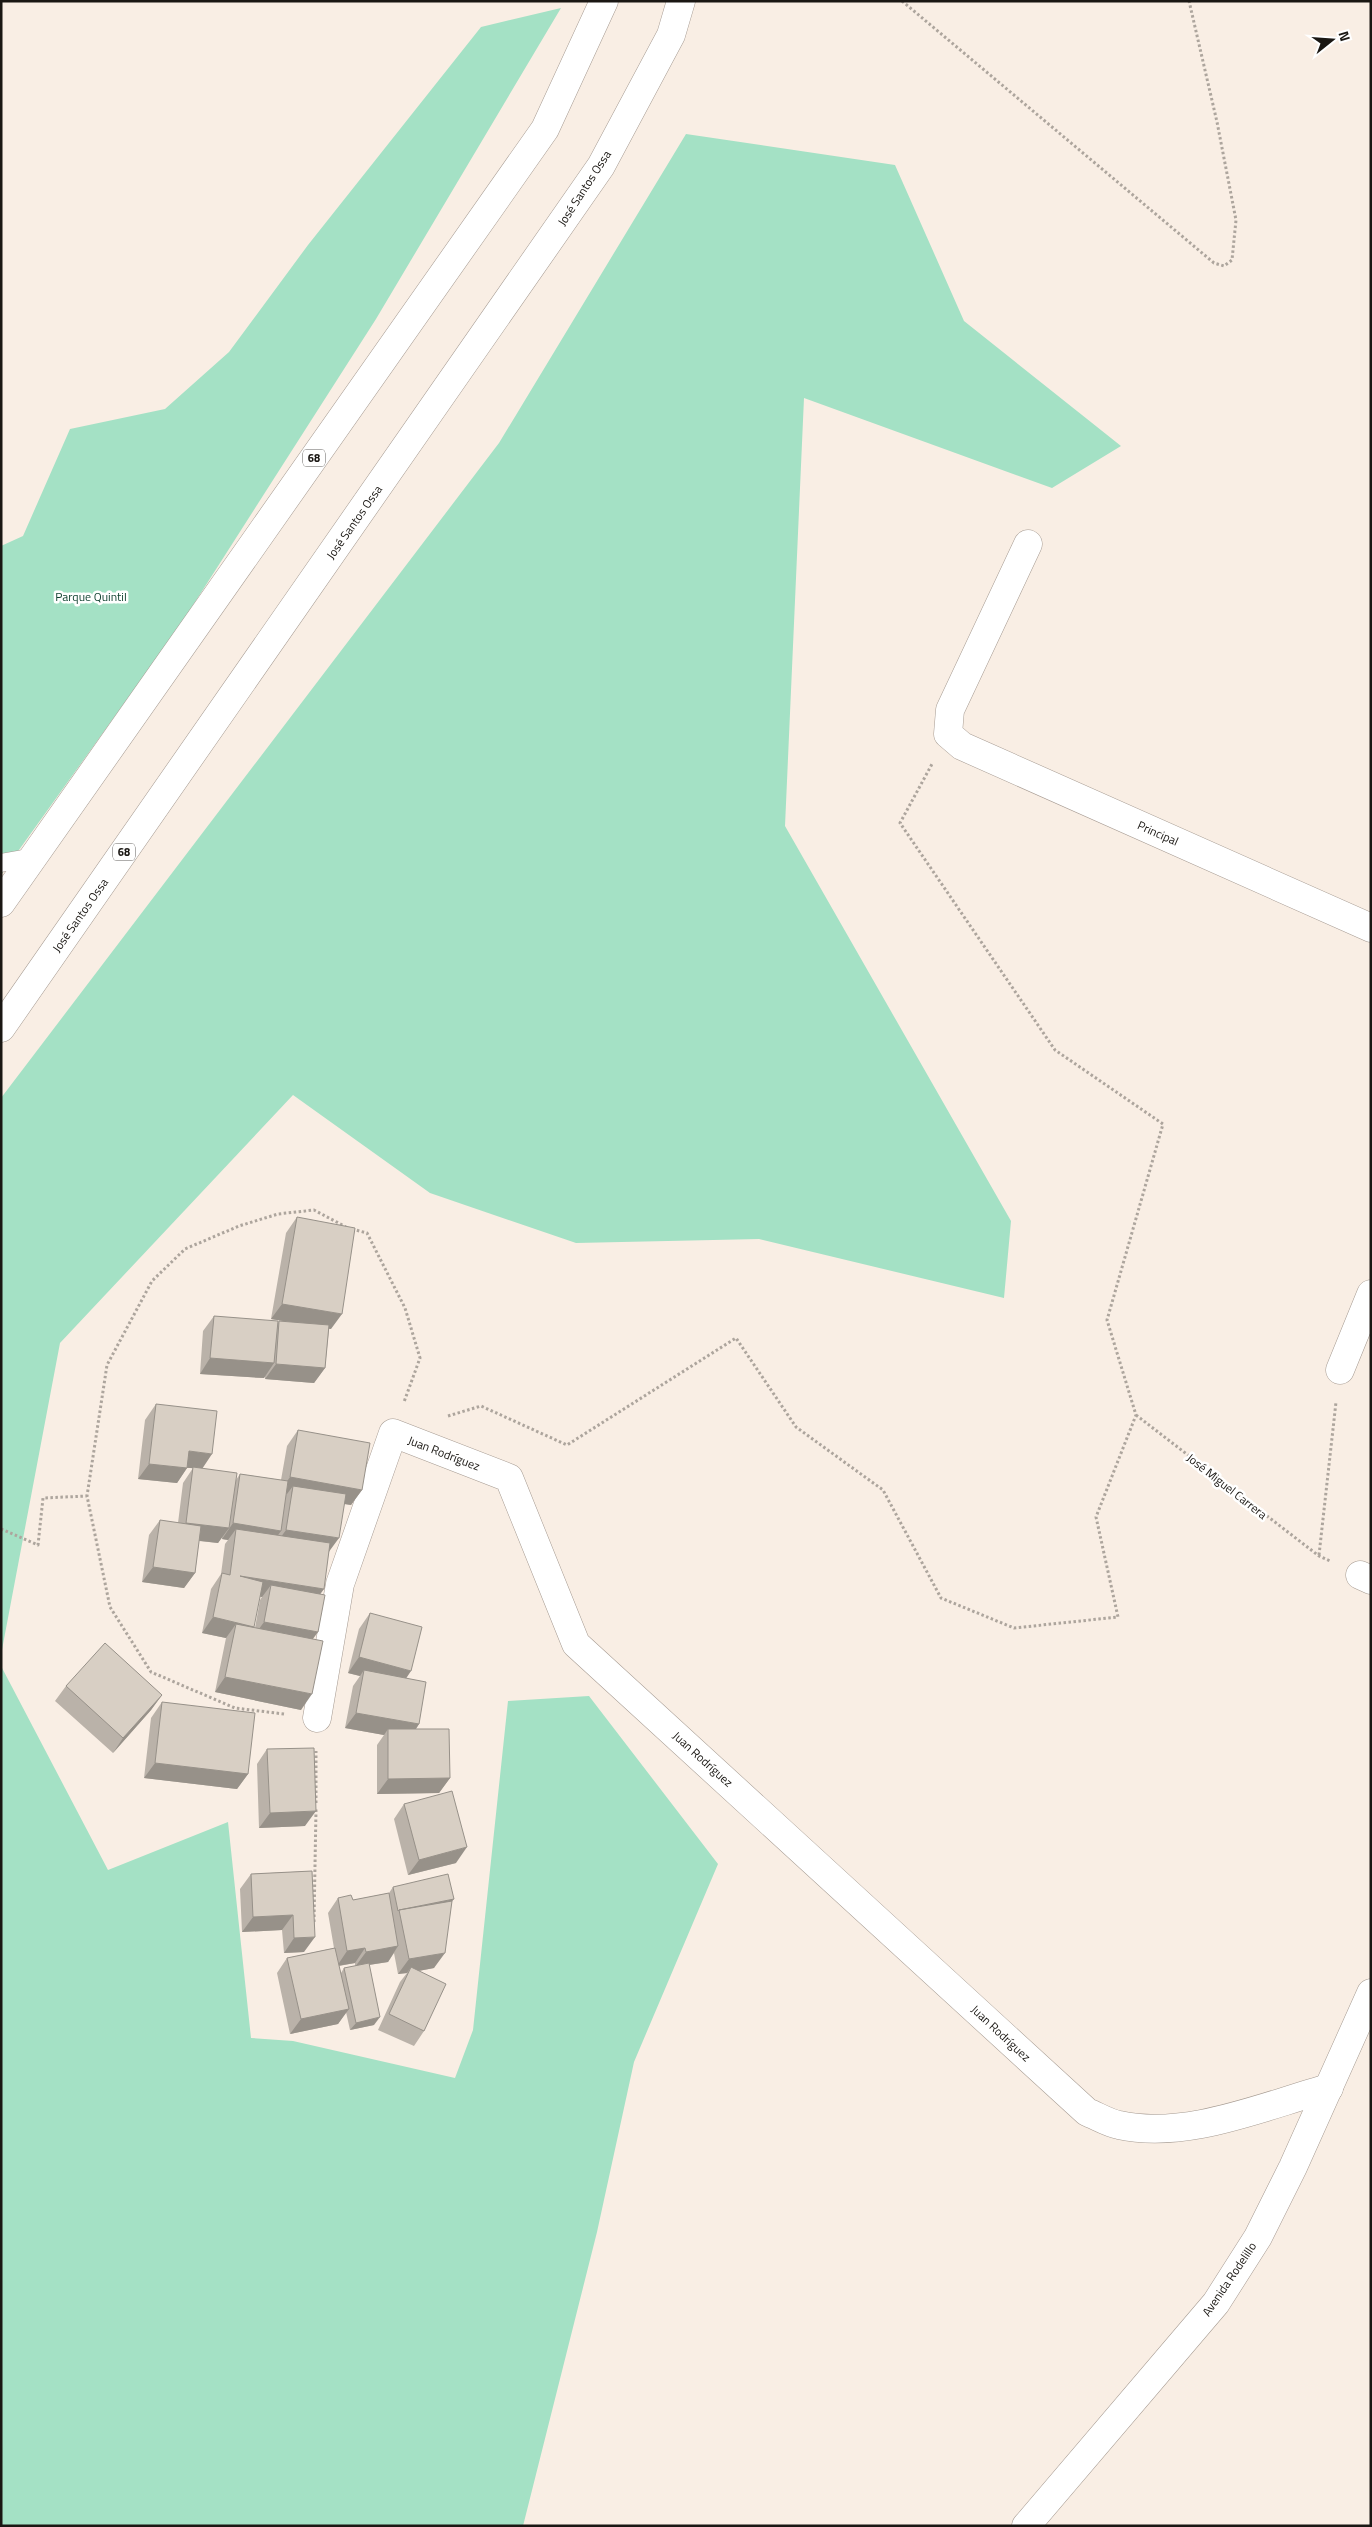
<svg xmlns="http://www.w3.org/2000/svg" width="1372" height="2527" viewBox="0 0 1372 2527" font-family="'Titillium Web',sans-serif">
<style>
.green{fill:#a4e1c5}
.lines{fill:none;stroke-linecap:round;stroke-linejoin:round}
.lane-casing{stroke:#a69b92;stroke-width:19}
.street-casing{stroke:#a69b92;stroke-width:29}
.secondary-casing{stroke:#a69b92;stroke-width:29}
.highway-casing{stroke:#a69b92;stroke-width:29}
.path{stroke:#ada59d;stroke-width:3;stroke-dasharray:2.5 2.5;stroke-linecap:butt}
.lane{stroke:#fff;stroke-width:18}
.street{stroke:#fff;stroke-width:28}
.secondary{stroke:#fff;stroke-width:28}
.highway{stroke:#fff;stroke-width:28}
.wall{fill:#bab2a9;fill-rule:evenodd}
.shaded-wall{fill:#979189}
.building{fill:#d8cfc4;stroke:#979189}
.labels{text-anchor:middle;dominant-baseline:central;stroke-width:5;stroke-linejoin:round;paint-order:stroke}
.shield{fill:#fff;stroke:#5f5d5a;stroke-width:1}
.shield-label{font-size:11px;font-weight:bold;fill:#1a1713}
.street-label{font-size:12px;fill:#1a1713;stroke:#fff}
.park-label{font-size:12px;fill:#0a3d2b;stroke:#fff}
</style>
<rect width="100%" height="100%" fill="#f9eee4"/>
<path class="green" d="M 561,8 L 376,319 L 181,624 L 1,875 L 1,546 L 23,536 L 70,429 L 165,409 L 229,352 L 308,245 L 481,27 Z
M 686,134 L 895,165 L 964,321 L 1121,446 L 1052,488 L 804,398 L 785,826 L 1011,1221 L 1004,1298 L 759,1239 L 576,1243 L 430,1193 L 293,1095 L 60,1343 L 1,1655 L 1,1098 L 499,443 Z
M 1,1666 L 108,1870 L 228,1822 L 251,2038 L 293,2041 L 455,2078 L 473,2030 L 508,1701 L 589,1696 L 718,1864 L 634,2062 L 597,2232 L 523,2526 L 1,2526 Z"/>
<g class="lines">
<g class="lane-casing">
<path id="lane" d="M 1,863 L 34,857"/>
</g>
<g class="street-casing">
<path id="street" d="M 1028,544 L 950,710 L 948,734 L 962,746 L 1371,928
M 1340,1370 L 1371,1294
M 1360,1575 L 1371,1580
M 317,1718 L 340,1584 L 393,1433 L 509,1478 L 576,1644 L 1087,2112 C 1097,2116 1108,2123 1119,2125 C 1187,2140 1263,2106 1329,2088"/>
</g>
<g class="secondary-casing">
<path id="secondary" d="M 1026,2526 L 1216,2303 L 1258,2237 L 1293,2167 L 1371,1993"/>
</g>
<g class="highway-casing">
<path id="highway" d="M 1,903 L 545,129 L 604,1
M 1,1028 L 601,166 L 671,35 L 681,1"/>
</g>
<path class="path" d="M 902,1 L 1214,263 L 1224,266 L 1232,260 L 1236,220 L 1217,122 L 1189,1
M 352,1229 L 367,1233 L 405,1308 L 420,1358 L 404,1402
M 1136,1415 L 1319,1556 L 1330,1561
M 448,1416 L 481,1406 L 567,1445 L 736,1338 L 796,1427 L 883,1490 L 941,1598 L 1014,1628 L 1118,1617 L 1096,1517 L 1136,1415 L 1107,1320 L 1163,1124 L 1055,1050 L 900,823 L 932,764
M 1,1529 L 38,1545 L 43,1498 L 87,1496
M 1319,1555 L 1336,1402
M 284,1714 L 235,1708 L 151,1672 L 110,1607 L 87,1496 L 107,1365 L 152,1281 L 185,1249 L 239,1226 L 278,1214 L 314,1210 L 346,1227
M 316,1803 L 316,1751
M 314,1922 L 316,1809"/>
<use href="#lane" class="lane"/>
<use href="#street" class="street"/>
<use href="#secondary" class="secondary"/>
<use href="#highway" class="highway"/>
</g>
<path class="wall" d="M 297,1217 L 331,1329 L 329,1329 L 325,1368 L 314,1383 L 265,1379 L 265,1376 L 264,1378 L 200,1374 L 203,1331 L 214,1316 L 278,1323 L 279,1321 L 284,1321 L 271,1319 L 286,1233 Z
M 156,1404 L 202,1469 L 236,1480 L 240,1474 L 281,1480 L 287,1446 L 298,1430 L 362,1490 L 351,1505 L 344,1504 L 329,1552 L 320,1594 L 301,1710 L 215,1692 L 226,1638 L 202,1633 L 211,1589 L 221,1574 L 225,1544 L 228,1540 L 222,1539 L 222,1537 L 218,1543 L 199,1541 L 195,1573 L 184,1588 L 142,1582 L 149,1535 L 160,1520 L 178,1523 L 183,1483 L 193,1468 L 187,1468 L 177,1483 L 138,1479 L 145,1420 ZM 260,1596 L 262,1597 L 260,1600 L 255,1628 L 253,1627 Z
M 370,1613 L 406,1678 L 419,1724 L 416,1729 L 450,1778 L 439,1793 L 377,1794 L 377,1745 L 384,1735 L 345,1728 L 353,1686 L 360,1676 L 348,1673 L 359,1629 Z
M 66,1686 L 162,1695 L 151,1710 L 113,1753 L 55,1701 Z
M 162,1702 L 248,1774 L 237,1789 L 144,1778 L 151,1718 Z
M 267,1749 L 305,1826 L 259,1828 L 257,1764 Z
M 404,1804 L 456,1863 L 408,1875 L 394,1819 Z
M 312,1871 L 304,1952 L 284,1953 L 282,1930 L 242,1932 L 240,1889 L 251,1874 Z
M 393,1887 L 454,1899 L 452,1901 L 434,1968 L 418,1971 L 424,2031 L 414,2046 L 378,2030 L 400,1982 L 407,1973 L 398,1974 L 394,1953 L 388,1962 L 369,1965 L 374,2025 L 350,2030 L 346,2012 L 338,2024 L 290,2034 L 277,1973 L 287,1958 L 334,1948 L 328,1913 L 338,1898 L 353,1900 L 389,1893 ZM 355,1963 L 355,1966 L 344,1968 L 341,1973 L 339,1966 Z"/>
<path class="shaded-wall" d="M 282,1304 L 342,1314 L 331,1329 L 271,1319 Z
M 210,1358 L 274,1363 L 264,1378 L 200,1374 Z
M 276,1364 L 325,1368 L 314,1383 L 265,1379 Z
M 189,1451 L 212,1454 L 202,1469 L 178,1467 Z
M 149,1464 L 187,1468 L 177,1483 L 138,1479 Z
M 290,1477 L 362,1490 L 351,1505 L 291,1495 L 293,1486 L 287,1494 L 279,1493 Z
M 186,1523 L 229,1528 L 218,1543 L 176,1538 Z
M 233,1523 L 281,1531 L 270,1546 L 236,1529 L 228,1540 L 222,1539 Z
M 286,1530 L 339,1538 L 328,1553 L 275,1545 Z
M 153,1567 L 195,1573 L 184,1588 L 142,1582 Z
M 240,1576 L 324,1589 L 313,1604 L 271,1585 L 262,1597 L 229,1592 Z
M 213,1617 L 254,1627 L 243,1642 L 236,1624 L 226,1638 L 202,1633 Z
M 264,1622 L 318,1632 L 307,1647 L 253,1637 Z
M 359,1657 L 411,1671 L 401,1686 L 364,1670 L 360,1676 L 348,1673 Z
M 225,1677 L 312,1694 L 301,1710 L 215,1692 Z
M 162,1695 L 151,1710 L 113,1753 L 123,1738 Z
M 356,1713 L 419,1724 L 409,1739 L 388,1729 L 384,1735 L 345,1728 Z
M 155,1763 L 248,1774 L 237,1789 L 144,1778 Z
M 450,1778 L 439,1793 L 377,1794 L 388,1779 Z
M 316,1811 L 305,1826 L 259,1828 L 270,1813 Z
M 467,1847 L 456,1863 L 408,1875 L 419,1860 Z
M 454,1899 L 448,1906 L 399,1911 Z
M 293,1915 L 282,1930 L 242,1932 L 253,1917 Z
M 315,1937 L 304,1952 L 284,1953 L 294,1938 Z
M 398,1946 L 388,1962 L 355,1967 L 366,1952 Z
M 365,1948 L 355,1963 L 337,1966 L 347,1951 Z
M 445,1953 L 434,1968 L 408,1973 L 411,1967 L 407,1973 L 398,1974 L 409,1959 Z
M 349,2009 L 338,2024 L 290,2034 L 301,2019 Z
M 380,2017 L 374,2025 L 350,2030 L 356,2023 Z"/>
<path class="building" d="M 297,1217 L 355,1228 L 342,1314 L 282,1304 Z
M 214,1316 L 278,1321 L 274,1363 L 210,1358 Z
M 279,1321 L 329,1325 L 325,1368 L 276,1364 Z
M 156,1404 L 217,1411 L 212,1454 L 189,1451 L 187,1468 L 149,1464 Z
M 298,1430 L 370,1443 L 362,1490 L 290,1477 Z
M 193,1467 L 237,1473 L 229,1528 L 186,1523 Z
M 240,1474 L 288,1481 L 281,1531 L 233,1523 Z
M 293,1486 L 346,1494 L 339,1538 L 286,1530 Z
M 160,1520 L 201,1526 L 195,1573 L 153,1567 Z
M 236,1529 L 330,1543 L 324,1589 L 240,1576 L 263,1582 L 254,1627 L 213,1617 L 222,1573 L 230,1575 Z
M 271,1585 L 325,1595 L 318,1632 L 264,1622 Z
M 370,1613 L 422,1627 L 411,1671 L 359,1657 Z
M 236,1624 L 323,1641 L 312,1694 L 225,1677 Z
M 105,1643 L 162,1695 L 123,1738 L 66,1686 Z
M 364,1670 L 426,1682 L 419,1724 L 356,1713 Z
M 162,1702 L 255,1713 L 248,1774 L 155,1763 Z
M 388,1729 L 449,1729 L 450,1778 L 388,1779 Z
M 314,1748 L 316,1811 L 270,1813 L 267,1749 Z
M 452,1791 L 467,1847 L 419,1860 L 404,1804 Z
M 312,1871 L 315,1937 L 294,1938 L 293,1915 L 253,1917 L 251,1874 Z
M 448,1874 L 454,1899 L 399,1910 L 398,1911 L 393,1887 Z
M 389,1893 L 398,1946 L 366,1952 L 365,1948 L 347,1951 L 338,1898 L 351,1895 L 353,1900 Z
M 452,1901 L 445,1953 L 409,1959 L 399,1910 Z
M 335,1948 L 349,2009 L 301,2019 L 287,1958 Z
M 369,1963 L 380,2017 L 356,2023 L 344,1968 Z
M 411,1967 L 446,1984 L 424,2031 L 389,2014 Z"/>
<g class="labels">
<g class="shield">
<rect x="303" y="449.5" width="22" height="17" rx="4"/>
<rect x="113" y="843.5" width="22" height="17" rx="4"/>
</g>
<g class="shield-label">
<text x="314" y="458">68</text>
<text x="124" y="852">68</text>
</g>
<g class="street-label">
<text transform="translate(584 188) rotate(-57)">José Santos Ossa</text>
<text transform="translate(354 522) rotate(-55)">José Santos Ossa</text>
<text transform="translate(1158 833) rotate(24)">Principal</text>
<text transform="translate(80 915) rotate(-55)">José Santos Ossa</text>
<text transform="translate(444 1453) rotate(21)">Juan Rodríguez</text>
<text transform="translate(1227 1486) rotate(38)">José Miguel Carrera</text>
<text transform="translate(703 1759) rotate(42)">Juan Rodríguez</text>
<text transform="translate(1001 2033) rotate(43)">Juan Rodríguez</text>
<text transform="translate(1229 2279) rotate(-56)">Avenida Rodelillo</text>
</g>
<g class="park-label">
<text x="91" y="596">Parque Quintil</text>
</g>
</g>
<rect width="1372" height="2527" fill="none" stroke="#1a1713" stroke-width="5"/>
<g transform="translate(1332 40) rotate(73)" stroke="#ffffff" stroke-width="4" paint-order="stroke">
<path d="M0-4L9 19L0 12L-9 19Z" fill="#1a1713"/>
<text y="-8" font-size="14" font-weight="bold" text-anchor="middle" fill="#1a1713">N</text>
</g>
</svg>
